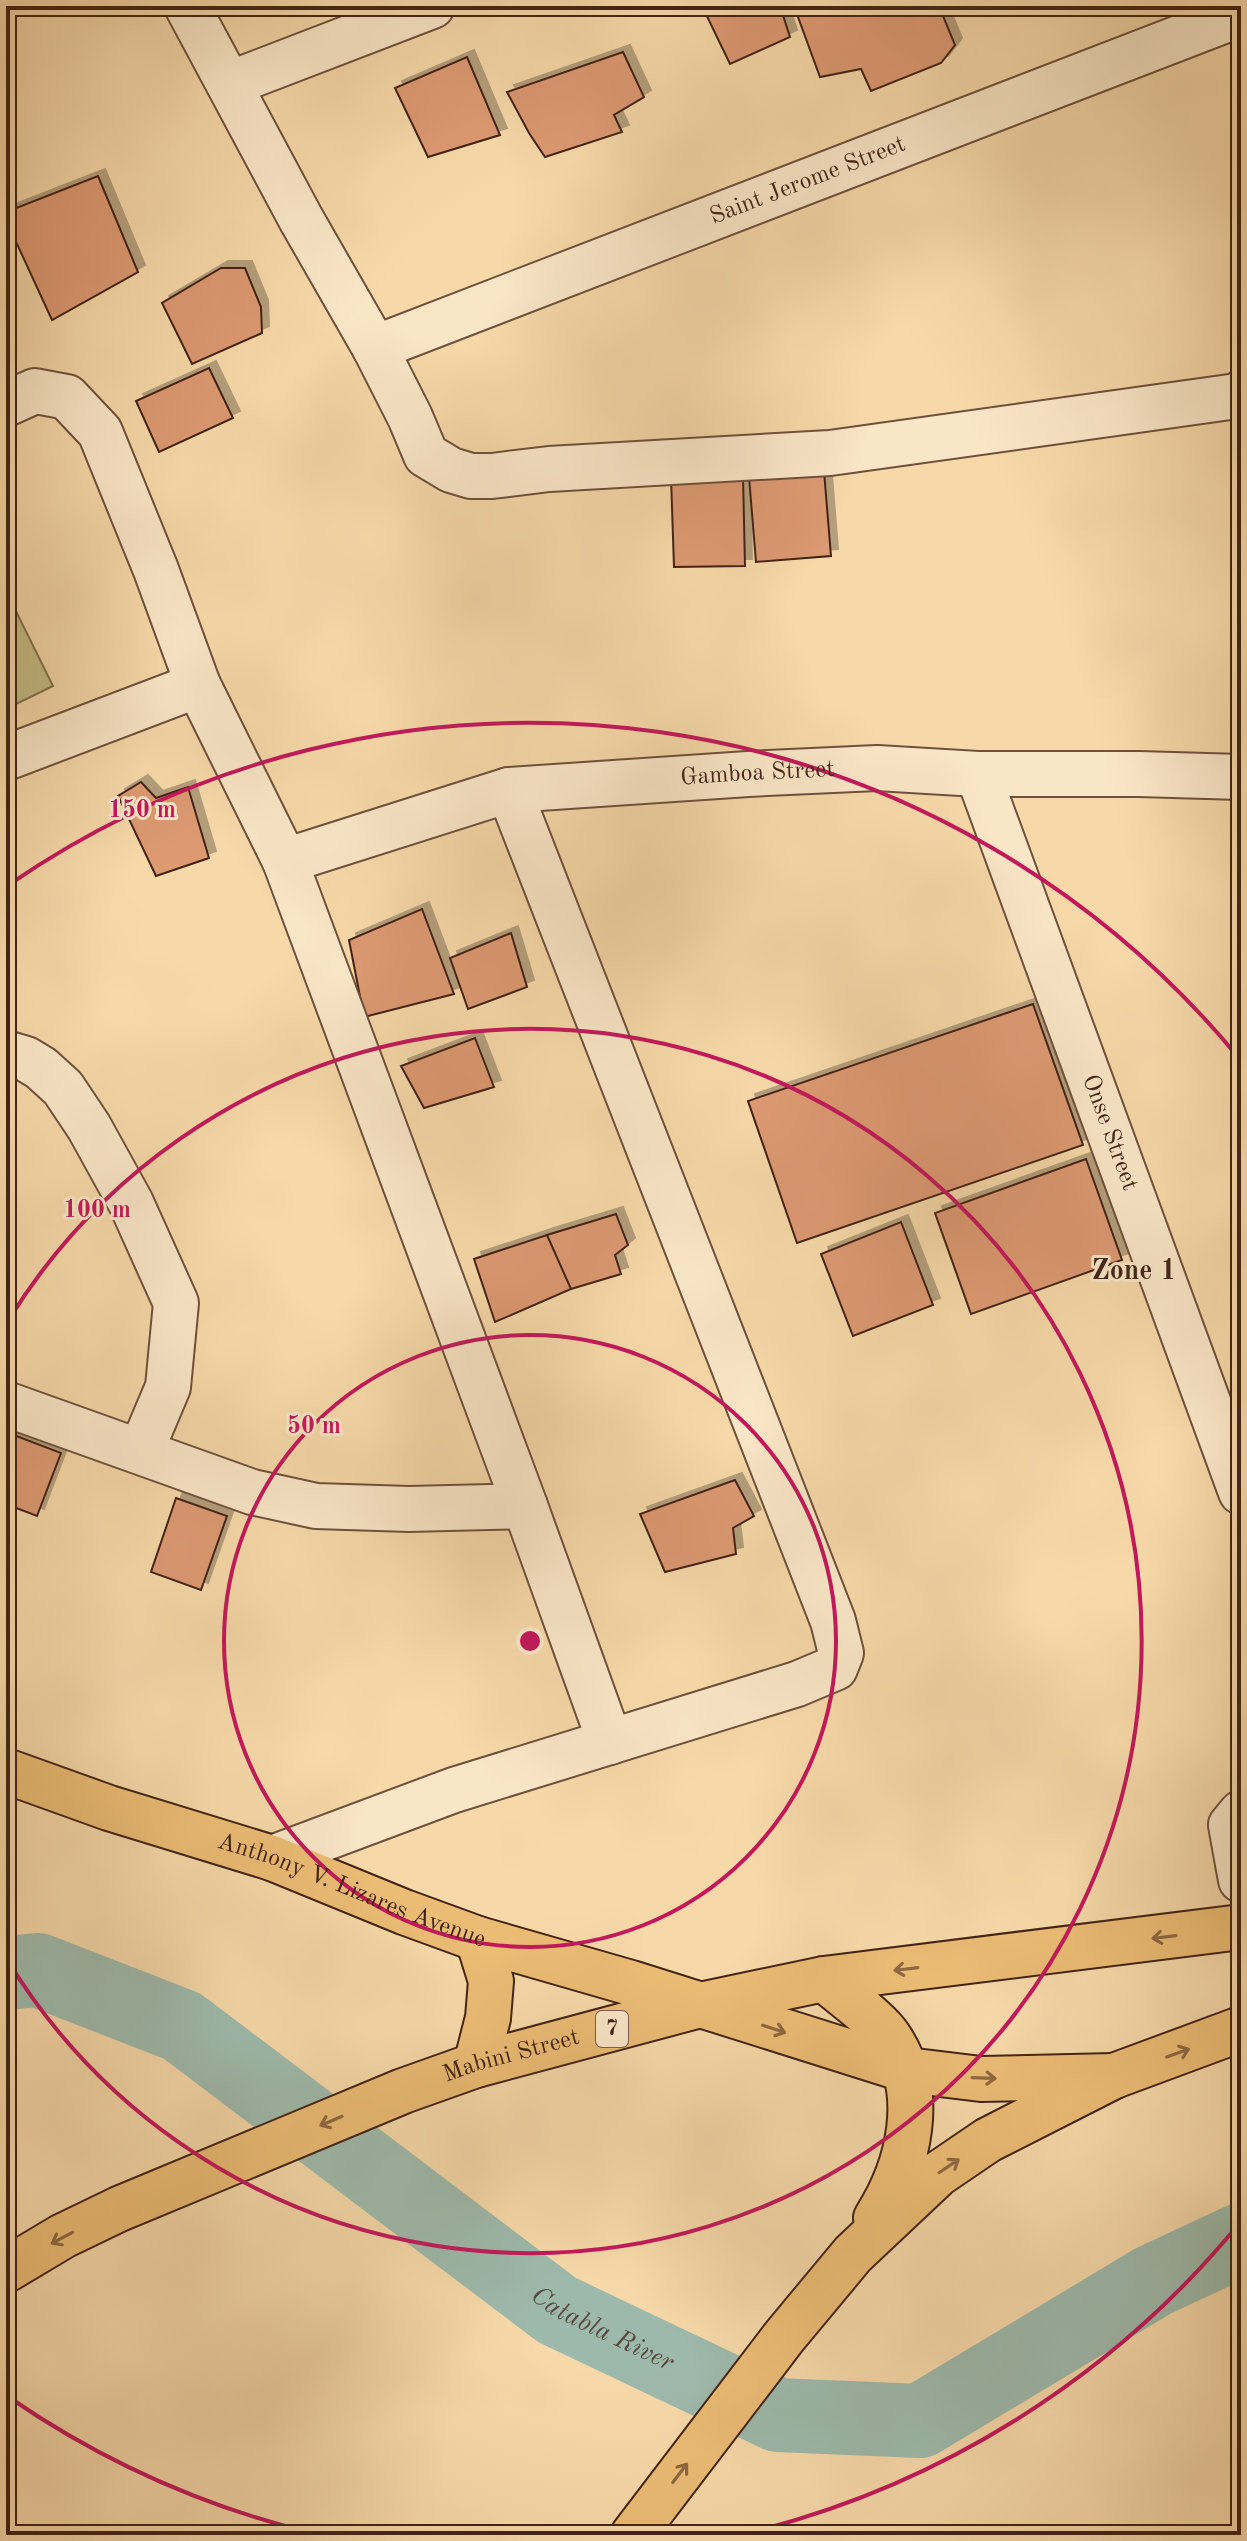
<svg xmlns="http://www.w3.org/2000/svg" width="1247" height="2541" viewBox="0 0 1247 2541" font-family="'Old Standard TT',serif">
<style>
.green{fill:#c3bc84;stroke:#82704e;stroke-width:2}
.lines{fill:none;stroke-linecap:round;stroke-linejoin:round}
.river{stroke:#9db9ab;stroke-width:74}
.building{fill:#dc9972;stroke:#422317;stroke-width:2;filter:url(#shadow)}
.minor-casing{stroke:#6f503c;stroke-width:48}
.major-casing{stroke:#422317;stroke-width:48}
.minor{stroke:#f9e6c7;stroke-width:44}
.major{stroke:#ebbc74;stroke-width:44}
.oneway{stroke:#8e6841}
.ring{fill:none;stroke:#c2185b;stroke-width:4}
.labels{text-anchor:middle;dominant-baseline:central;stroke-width:6;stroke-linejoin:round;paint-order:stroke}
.shield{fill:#f9e6c7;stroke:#795e4c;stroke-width:2}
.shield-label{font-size:22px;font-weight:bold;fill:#422317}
.street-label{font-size:24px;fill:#422317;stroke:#f9e6c7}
.water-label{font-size:26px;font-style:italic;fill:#59483c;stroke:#f9e6c7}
.quarter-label{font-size:28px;font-weight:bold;fill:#422317;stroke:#f9e6c7}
.centre{fill:#c2185b;stroke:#f9e6c7;stroke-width:4}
.ring-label{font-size:24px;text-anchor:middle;font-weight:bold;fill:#c2185b;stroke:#f9e6c7;stroke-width:6;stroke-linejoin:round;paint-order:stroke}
</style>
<defs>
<filter id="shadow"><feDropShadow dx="7" dy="-7" stdDeviation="0" flood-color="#0004"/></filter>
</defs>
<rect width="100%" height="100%" fill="#f6d8a9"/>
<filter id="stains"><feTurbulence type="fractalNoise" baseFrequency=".0025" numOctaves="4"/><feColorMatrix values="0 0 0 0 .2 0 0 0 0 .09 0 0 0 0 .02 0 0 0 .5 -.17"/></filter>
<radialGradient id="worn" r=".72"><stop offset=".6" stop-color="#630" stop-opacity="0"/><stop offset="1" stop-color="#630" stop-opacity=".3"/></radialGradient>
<path class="green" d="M 8,595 L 53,686 L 6,709 L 6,596 Z"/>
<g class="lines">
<path class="river" id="s1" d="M 6,1973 L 38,1970 L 182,2026 L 557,2310 L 778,2415 L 920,2421 L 1153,2281 L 1241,2240"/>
</g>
<path class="building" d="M 702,6 L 780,6 L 790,37 L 730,64 Z
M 794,6 L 939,6 L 955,45 L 941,63 L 871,91 L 861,69 L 820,77 Z
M 623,52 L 644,97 L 614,115 L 622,132 L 545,157 L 529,133 L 507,92 Z
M 467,57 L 500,135 L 428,157 L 395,88 Z
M 98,176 L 138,272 L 52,320 L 6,220 L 6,212 Z
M 221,268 L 245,268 L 261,307 L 262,333 L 192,364 L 162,303 Z
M 209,368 L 233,418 L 159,452 L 136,401 Z
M 824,471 L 831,556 L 756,562 L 749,477 Z
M 743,475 L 745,566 L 674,567 L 671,477 Z
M 141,782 L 156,798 L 188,787 L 209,858 L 156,876 L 118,796 Z
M 422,909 L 454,994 L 364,1017 L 349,940 Z
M 511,933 L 527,987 L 468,1009 L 450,958 Z
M 1033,1004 L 1083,1145 L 797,1243 L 748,1101 Z
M 475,1038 L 494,1087 L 424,1108 L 401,1066 Z
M 1086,1159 L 1122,1260 L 971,1314 L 935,1213 Z
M 616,1214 L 628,1245 L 615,1255 L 621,1274 L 571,1289 L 547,1235 Z
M 901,1222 L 933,1305 L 853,1336 L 821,1254 Z
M 547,1235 L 571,1289 L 495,1322 L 474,1259 Z
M 6,1432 L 61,1453 L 37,1516 L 6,1504 Z
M 735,1480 L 754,1516 L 733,1528 L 736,1554 L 665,1572 L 640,1514 Z
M 176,1498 L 227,1516 L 201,1590 L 151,1572 Z"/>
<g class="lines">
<g class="minor-casing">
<g id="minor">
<path d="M 187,6 L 301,219 L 375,348 L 410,417 L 426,455 L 451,470 L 471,476 L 492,476 L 549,469 L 830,453 L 1237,396 L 1241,393"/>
<path d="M 229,84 L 432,6"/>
<path id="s2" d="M 375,348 L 1241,14"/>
<path d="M 6,404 L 35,391 L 67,397 L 100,432 L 156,570 L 198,685 L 285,861 L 525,1506 L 610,1742"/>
<path d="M 6,758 L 198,685"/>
<path id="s3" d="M 978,774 L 1241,1492"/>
<path id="s4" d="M 285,861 L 509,790 L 748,774 L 877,768 L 978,774 L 1139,774 L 1241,777"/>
<path d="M 6,1053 L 26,1059 L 41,1068 L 63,1088 L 89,1127 L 131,1203 L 176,1303 L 168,1387 L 141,1451"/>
<path d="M 6,1404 L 252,1492 L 316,1506 L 409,1509 L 525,1506"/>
<path d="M 1241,1813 L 1231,1825 L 1241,1880"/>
<path d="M 272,1858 L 454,1790 L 797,1684 L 835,1668 L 841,1653 L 833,1621 L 509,790"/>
</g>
</g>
<g class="major-casing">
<g id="major">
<path id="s5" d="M 6,1771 L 109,1808 L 272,1858 L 404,1912 L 478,1939 L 631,1983 L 907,2070 L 981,2079 L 1114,2076"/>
<path d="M 824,1979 C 840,1993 879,2021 889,2037 C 927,2092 909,2166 876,2218"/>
<path d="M 476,2065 L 488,2018 L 491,1981 L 478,1939"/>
<path id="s6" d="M 6,2270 L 63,2236 L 119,2209 L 403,2091 L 476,2065 L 700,2005 L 824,1979 L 1241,1927"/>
<path d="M 633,2535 L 784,2337 L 853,2254 L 938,2174 L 988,2140 L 1114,2076 L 1241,2029"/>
</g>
</g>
<use href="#minor" class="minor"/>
<use href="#major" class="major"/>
</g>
<defs><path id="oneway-shaft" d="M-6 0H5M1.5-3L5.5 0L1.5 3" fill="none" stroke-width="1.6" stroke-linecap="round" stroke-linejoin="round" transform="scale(2)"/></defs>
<g class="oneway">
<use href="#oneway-shaft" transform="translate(1164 1937) rotate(173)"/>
<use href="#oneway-shaft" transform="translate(906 1969) rotate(173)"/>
<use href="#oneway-shaft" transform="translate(774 2029) rotate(18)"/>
<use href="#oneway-shaft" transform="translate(1178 2053) rotate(-20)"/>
<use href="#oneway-shaft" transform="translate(984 2078) rotate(2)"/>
<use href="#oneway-shaft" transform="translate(331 2121) rotate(157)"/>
<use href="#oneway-shaft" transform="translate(949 2166) rotate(-34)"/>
<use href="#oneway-shaft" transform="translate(62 2238) rotate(152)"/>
<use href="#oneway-shaft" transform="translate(680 2473) rotate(-53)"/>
</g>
<g class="ring">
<circle cx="530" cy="1641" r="306"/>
<path d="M8 1321A612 612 0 1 1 8 1961"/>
<path d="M1238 2225A918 918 0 0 1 744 2534M316 2534A918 918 0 0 1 10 2398M10 884A918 918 0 0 1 1238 1057"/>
</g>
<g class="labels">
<rect class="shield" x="596" y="2011" width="32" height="36" rx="6"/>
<g class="shield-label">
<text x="612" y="2029">7</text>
</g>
<g class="street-label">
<text stroke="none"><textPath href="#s2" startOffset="464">Saint Jerome Street</textPath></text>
<text stroke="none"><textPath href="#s4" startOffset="484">Gamboa Street</textPath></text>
<text stroke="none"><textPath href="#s3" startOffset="382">Onse Street</textPath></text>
<text stroke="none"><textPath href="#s5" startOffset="366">Anthony V. Lizares Avenue</textPath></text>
<text stroke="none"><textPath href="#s6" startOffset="550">Mabini Street</textPath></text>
</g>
<g class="water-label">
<text stroke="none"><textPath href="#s1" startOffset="706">Catabla River</textPath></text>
</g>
<g class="quarter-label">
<text x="1134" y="1272">Zone 1</text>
</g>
</g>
<circle cx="530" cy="1641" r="12" class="centre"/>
<g class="ring-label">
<text x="142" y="817">150 m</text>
<text x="97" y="1217">100 m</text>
<text x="314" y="1433">50 m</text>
</g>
<rect width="1247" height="2541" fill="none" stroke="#f6d8a9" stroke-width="32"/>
<rect x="8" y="8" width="1231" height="2525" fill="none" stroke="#422317" stroke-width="4"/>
<rect x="16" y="16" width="1215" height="2509" fill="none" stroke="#422317" stroke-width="2"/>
<rect width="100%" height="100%" filter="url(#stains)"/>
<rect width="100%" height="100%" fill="url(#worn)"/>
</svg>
